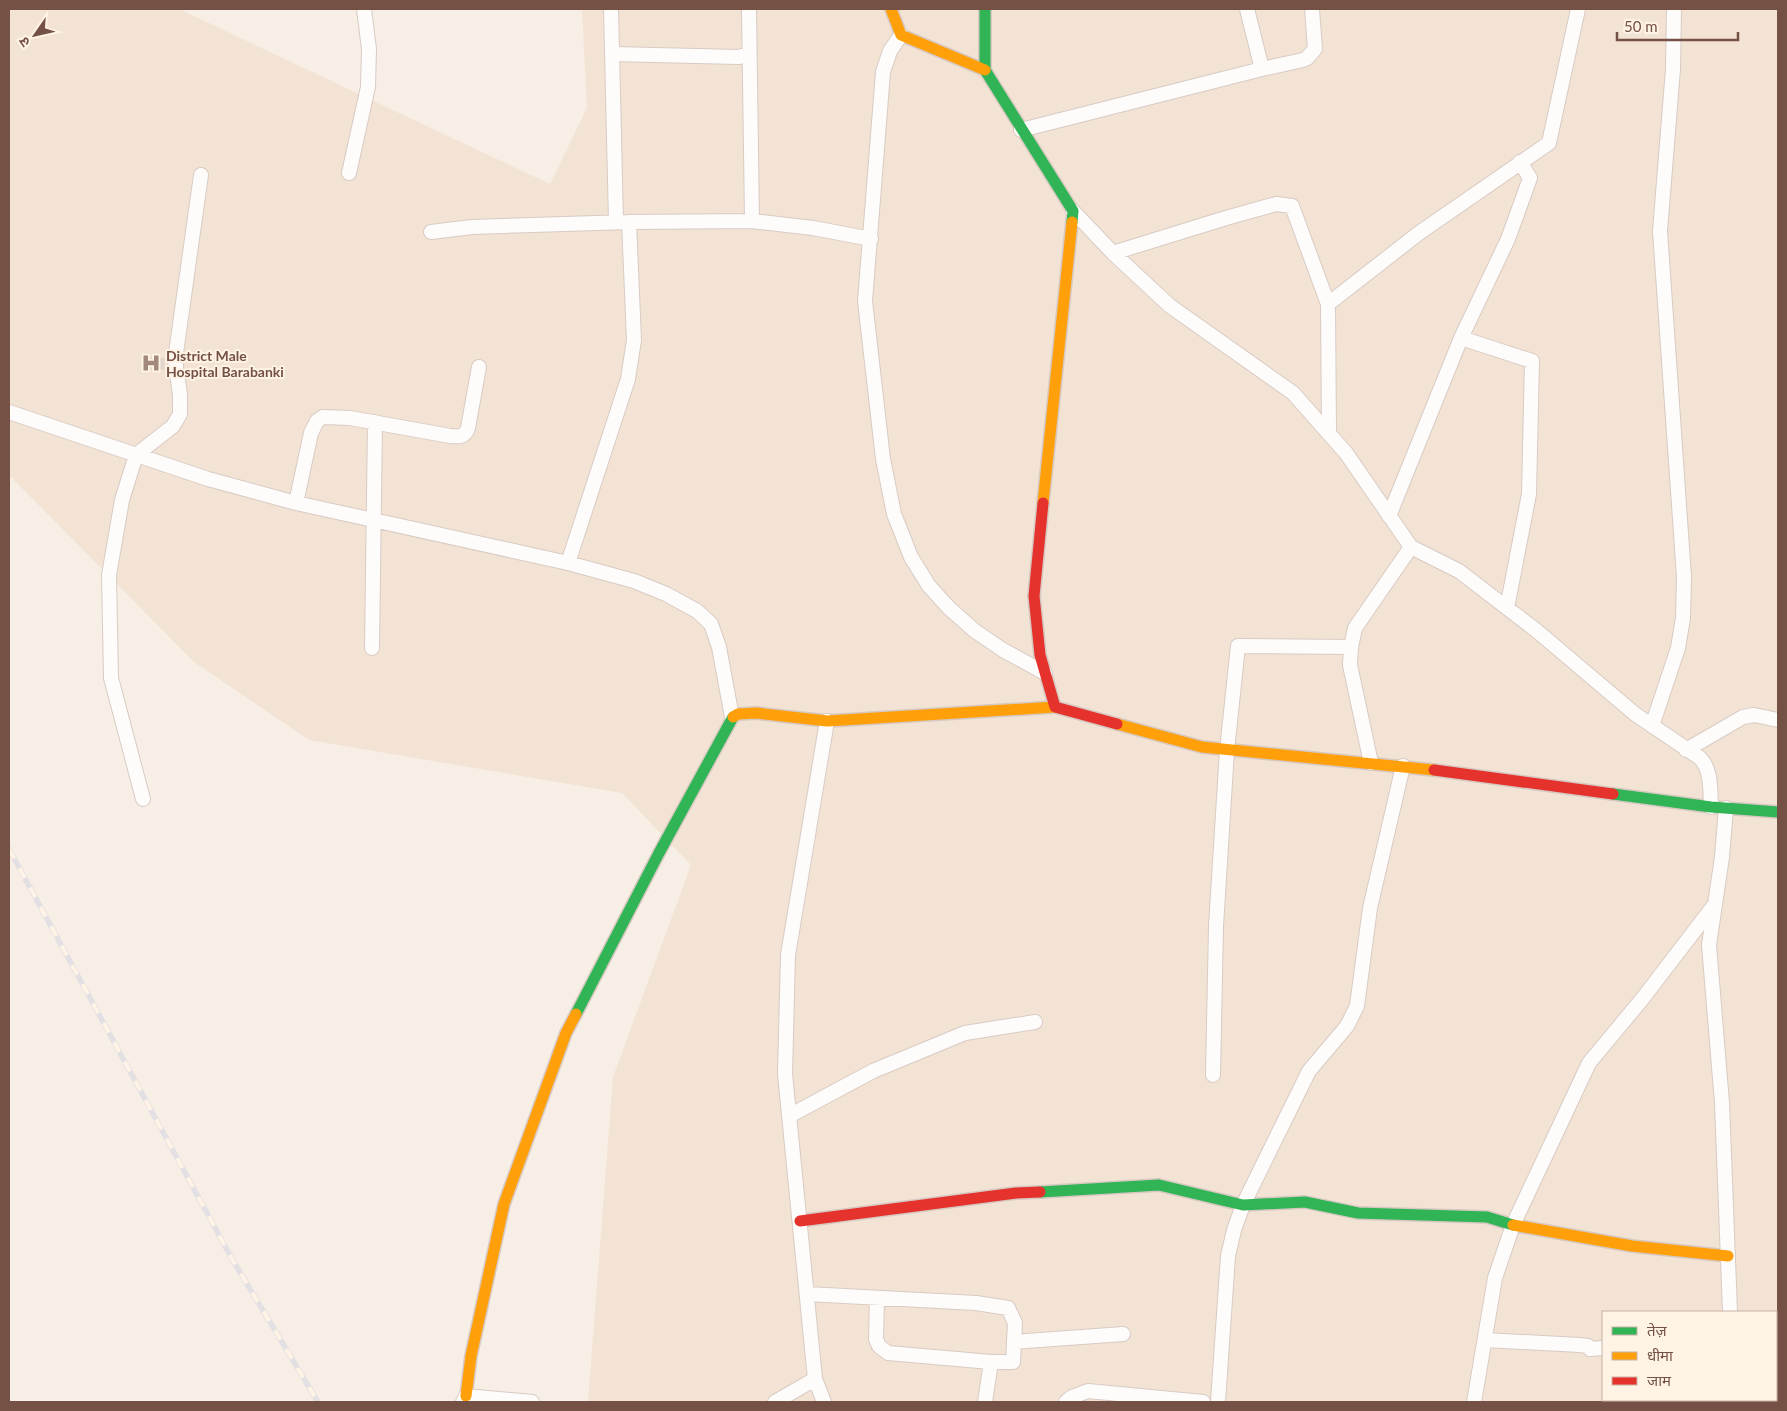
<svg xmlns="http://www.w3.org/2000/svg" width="1787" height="1411" viewBox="0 0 1787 1411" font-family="Lato,'Noto Sans Devanagari',sans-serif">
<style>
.residential{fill:#f3e3d4;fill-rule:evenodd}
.building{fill:#e3d6cd}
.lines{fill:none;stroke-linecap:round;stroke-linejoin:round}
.street-casing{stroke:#d8cbc4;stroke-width:16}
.fast-casing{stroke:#d7c9c2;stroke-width:14}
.slow-casing{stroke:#d7c9c2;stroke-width:14}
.jam-casing{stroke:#d7c9c2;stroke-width:14}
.street{stroke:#fefcfb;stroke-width:14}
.fast{stroke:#30b455;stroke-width:11}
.slow{stroke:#ff9f0a;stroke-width:11}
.jam{stroke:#e5322d;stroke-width:11}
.rail-casing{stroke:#e3e0e3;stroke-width:5.5}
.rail{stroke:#fff3e6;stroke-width:4;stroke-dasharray:11;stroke-linecap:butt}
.labels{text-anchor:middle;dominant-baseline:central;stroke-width:4;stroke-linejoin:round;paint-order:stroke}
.poi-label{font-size:14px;font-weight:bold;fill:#755145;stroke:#fff3e6;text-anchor:start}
</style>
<rect width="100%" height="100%" fill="#f7eee5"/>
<path class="residential" d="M 9,9 L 179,9 L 550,184 L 587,108 L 582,9 L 1778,9 L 1778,1402 L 588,1402 L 613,1077 L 691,865 L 622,793 L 309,740 L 194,662 L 9,475 ZM 1603,1312 L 1776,1312 L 1776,1400 L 1603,1400 Z"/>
<path class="building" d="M 147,357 L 165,358 L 164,370 L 147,369 Z"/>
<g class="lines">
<g class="street-casing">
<path id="street" d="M 611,9 L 616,222
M 749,9 L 752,221
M 1247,9 L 1262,69
M 901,35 L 890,51 L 883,72 L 865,301 L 883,459 L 894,514 L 911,557 L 929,586 L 949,608 L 975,631 L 1003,650 L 1045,673
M 612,54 L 739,57 L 749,54
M 1021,130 L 1262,69 L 1303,60 L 1307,58 L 1315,49 L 1312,9
M 349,173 L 368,87 L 369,49 L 364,9
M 1073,211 L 1113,253 L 1170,306 L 1293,393 L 1346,453 L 1411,547 L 1459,571 L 1537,631 L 1635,714 L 1700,758 C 1712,770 1710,791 1711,807
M 431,232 L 472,227 L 629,222 L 752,221 L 813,228 L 871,239
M 1113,253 L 1226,218 L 1276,204 L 1292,206 L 1328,304 L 1329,433
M 1328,304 L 1419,233 L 1549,143 L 1578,9
M 1461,338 L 1532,361 L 1529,494 L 1507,608
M 9,412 L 208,479 L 296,503 L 568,563 L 634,581 L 666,594 L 697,611 L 711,624 L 719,647 L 732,717
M 296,503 L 311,433 L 317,421 L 323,417 L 350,418 L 450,436 C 459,437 465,437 468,428 L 479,367
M 1389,516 L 1461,338 L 1508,239 L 1530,178 L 1520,162
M 568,563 L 628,379 L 634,340 L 629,222
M 372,648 L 375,422
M 1652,726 L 1678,648 L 1683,618 L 1684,577 L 1660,231 L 1673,69 L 1674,9
M 1686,750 L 1743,717 L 1754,715 L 1778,720
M 1371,763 L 1350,665 L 1351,647 L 1355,628 L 1411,547
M 143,799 L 111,678 L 109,575 L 122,500 L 136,455 L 173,426 L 180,414 L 180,395 L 175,360 L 201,175
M 1726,808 L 1722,857 L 1709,945 L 1722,1103 L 1730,1312
M 1213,1075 L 1216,926 L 1227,750 L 1238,646 L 1351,647
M 789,1116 L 873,1071 L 965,1033 L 1035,1022
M 807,1294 L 976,1303 L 1008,1308 L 1015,1323 L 1013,1362 L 991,1362 L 985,1402
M 877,1298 L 876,1339 L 879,1346 L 888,1353 L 991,1362
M 1485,1340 L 1580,1345 L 1588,1346 L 1590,1349 L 1603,1348
M 1014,1342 L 1123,1334
M 815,1379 L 785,1074 L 788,955 L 827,721
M 463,1402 L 466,1396 L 532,1402
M 775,1402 L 815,1379 L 824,1402
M 1066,1402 L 1072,1397 L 1088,1391 L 1203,1402
M 1218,1402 L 1228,1256 L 1234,1230 L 1243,1205 L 1309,1071 L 1347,1026 L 1357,1006 L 1370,908 L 1403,766
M 1474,1402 L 1495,1278 L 1513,1225 L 1589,1063 L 1643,998 L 1715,904
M 1723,1402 L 1723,1400"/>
</g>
<g class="fast-casing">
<path id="fast" d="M 985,9 L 985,70 L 1073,211 L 1072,222
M 1613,794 L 1711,807 L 1778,812
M 576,1014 L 659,853 L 733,717
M 1040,1192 L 1159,1185 L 1243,1205 L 1305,1202 L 1358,1213 L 1487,1217 L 1513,1225"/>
</g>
<g class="slow-casing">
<path id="slow" d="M 891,9 L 901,35 L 985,70
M 1043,503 L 1072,222
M 733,717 L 738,714 L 756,713 L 827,721 L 1055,707
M 1117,724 L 1202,747 L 1434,770
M 1513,1225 L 1632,1246 L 1728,1256
M 466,1396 L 471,1356 L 504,1204 L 566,1033 L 576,1014"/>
</g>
<g class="jam-casing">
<path id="jam" d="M 1043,503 L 1034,596 L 1040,655 L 1055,707 L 1117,724
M 1434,770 L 1613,794
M 800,1221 L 1016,1193 L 1040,1192"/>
</g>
<use href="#street" class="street"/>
<use href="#fast" class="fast"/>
<use href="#slow" class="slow"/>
<use href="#jam" class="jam"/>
<g class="rail-casing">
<path id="rail" d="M 9,849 L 232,1259 L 318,1402"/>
</g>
<use href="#rail" class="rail"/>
</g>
<defs>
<g id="hospital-bare" transform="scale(1.5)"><path d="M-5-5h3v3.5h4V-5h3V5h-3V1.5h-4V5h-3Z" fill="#a2887d" stroke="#fff3e6" stroke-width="2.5" paint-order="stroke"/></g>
</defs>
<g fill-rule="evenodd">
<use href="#hospital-bare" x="151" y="363"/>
</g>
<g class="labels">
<g class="poi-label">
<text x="166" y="355">District Male<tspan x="166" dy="16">Hospital Barabanki</tspan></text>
</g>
</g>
<rect width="1787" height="1411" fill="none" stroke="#755145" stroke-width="20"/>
<rect x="1602" y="1311" width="175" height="90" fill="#fff3e6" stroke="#c8b2a6"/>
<rect x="1612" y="1327" width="25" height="8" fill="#30b455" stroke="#c8b2a6"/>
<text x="1647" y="1336" font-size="15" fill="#755145">तेज़</text>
<rect x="1612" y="1352" width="25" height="8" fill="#ff9f0a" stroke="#c8b2a6"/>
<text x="1647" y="1361" font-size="15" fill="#755145">धीमा</text>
<rect x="1612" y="1377" width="25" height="8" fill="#e5322d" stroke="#c8b2a6"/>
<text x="1647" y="1386" font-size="15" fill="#755145">जाम</text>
<g transform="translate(35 35) rotate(236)" stroke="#fff3e6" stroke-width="4" paint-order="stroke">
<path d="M0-4L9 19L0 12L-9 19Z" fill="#755145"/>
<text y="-8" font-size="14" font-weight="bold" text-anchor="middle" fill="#755145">उ</text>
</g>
<path d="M1617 32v8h121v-8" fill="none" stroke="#755145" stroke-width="2.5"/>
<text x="1624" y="32" font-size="15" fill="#755145" stroke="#fff3e6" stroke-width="4" paint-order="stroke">50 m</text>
</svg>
